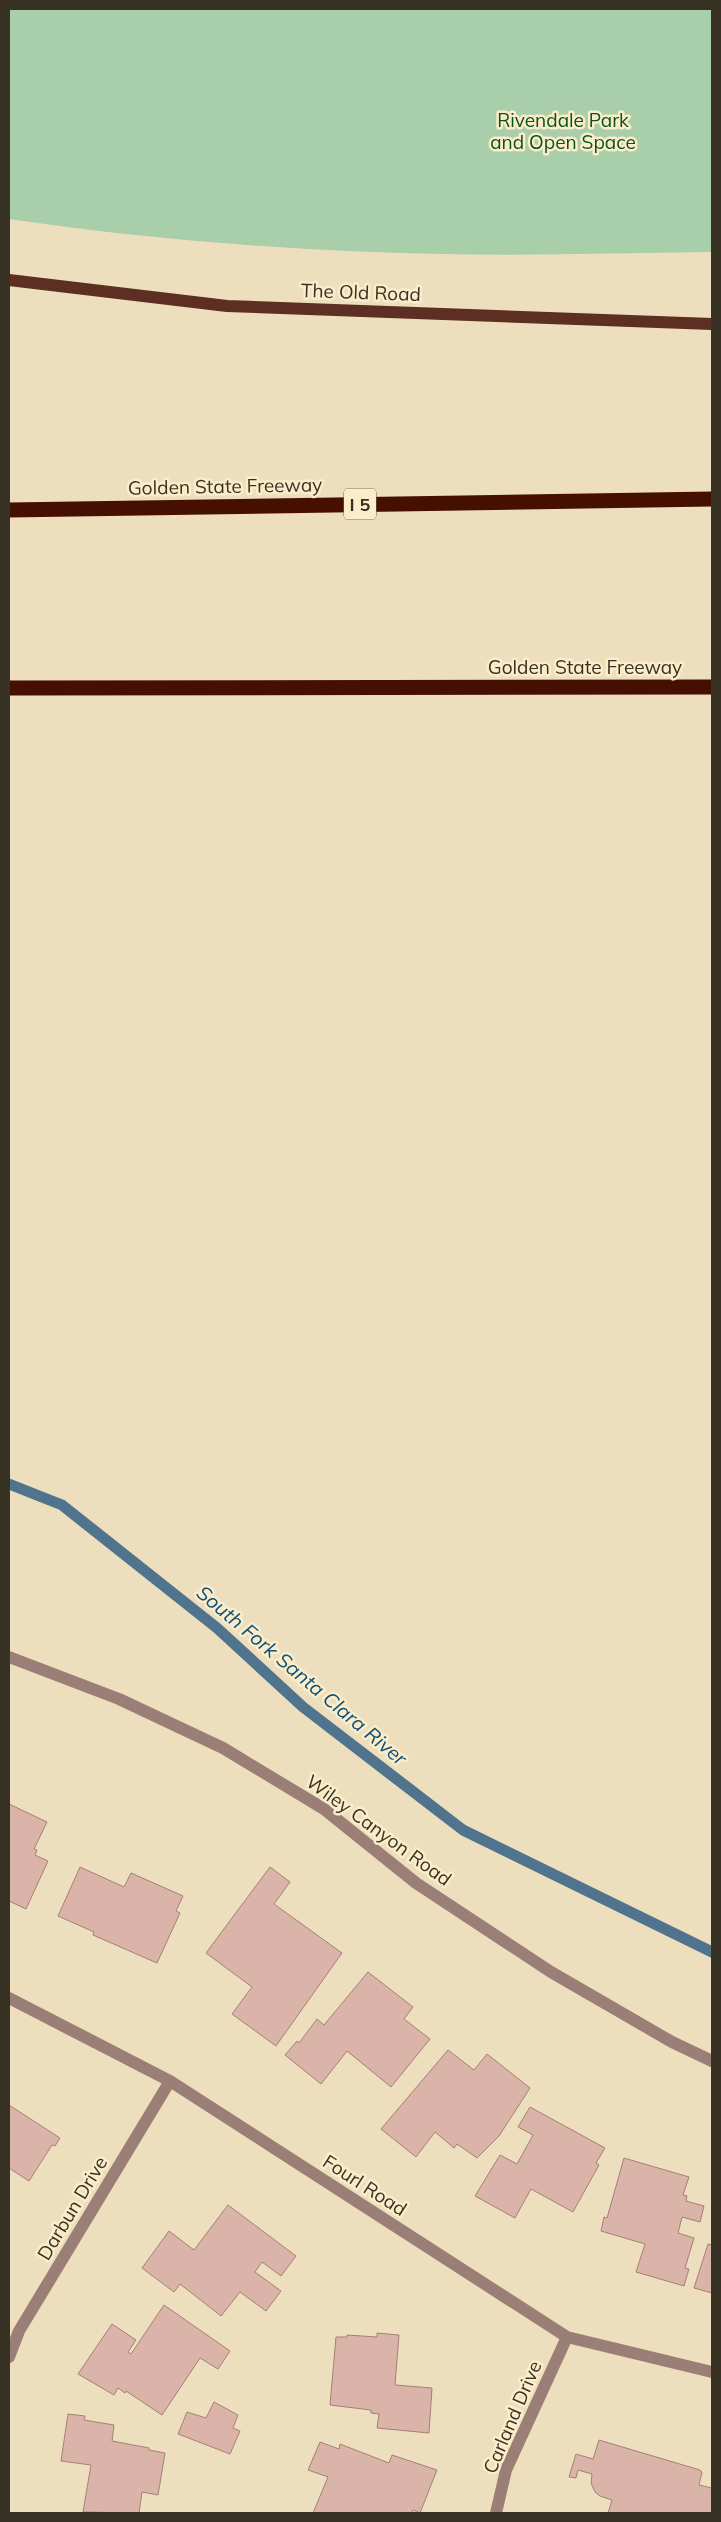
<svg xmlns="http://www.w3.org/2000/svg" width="721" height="2522" viewBox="0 0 721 2522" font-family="Mulish,sans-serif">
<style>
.green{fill:#a9ceaa}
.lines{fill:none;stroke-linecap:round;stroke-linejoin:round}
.stream{stroke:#50748d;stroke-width:11}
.building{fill:#dab3a9;stroke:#a48077}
.minor{stroke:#9b7e75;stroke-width:12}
.major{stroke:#5d2e21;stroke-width:12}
.highway{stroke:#451002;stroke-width:15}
.labels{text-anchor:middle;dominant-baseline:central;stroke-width:5;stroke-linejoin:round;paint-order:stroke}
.shield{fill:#fbecca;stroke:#726a56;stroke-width:1}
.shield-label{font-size:18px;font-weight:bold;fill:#383225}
.park-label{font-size:19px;fill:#06541a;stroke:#fbecca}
.street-label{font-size:19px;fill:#383225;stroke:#fbecca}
.water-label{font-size:20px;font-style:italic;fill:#0c5078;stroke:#fbecca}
</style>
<rect width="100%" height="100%" fill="#eddfbd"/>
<path class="green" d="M 9,9 L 712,9 L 712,252 C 622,253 531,256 441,254 C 296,251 152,240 9,219 Z"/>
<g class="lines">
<path class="stream" d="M 9,1484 L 62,1505 L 217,1628 L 303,1707 L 463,1830 L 712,1952"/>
</g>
<path class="building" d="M 9,1804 L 47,1822 L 34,1849 L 37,1850 L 35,1855 L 48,1861 L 26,1909 L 9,1901 Z
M 80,1867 L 124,1887 L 131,1873 L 183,1896 L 176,1911 L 180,1913 L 157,1963 L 93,1935 L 94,1932 L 58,1916 Z
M 270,1867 L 290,1882 L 274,1904 L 342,1953 L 276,2046 L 232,2014 L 252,1987 L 206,1953 Z
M 368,1972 L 413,2007 L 404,2019 L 430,2039 L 391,2087 L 347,2051 L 321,2084 L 285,2055 L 297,2041 L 299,2043 L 317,2019 L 324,2025 Z
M 448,2050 L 474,2070 L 487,2054 L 530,2088 L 499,2136 L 477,2158 L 457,2144 L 454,2148 L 435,2132 L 416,2157 L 381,2129 Z
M 9,2105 L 60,2138 L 55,2146 L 52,2145 L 29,2181 L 9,2168 Z
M 530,2107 L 605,2148 L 596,2163 L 599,2165 L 573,2212 L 531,2189 L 515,2218 L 475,2196 L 500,2155 L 517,2164 L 533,2135 L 518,2127 Z
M 624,2158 L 689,2177 L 683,2195 L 687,2196 L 686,2201 L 704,2206 L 700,2222 L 682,2217 L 678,2233 L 694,2238 L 685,2268 L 689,2269 L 684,2286 L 636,2272 L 645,2244 L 601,2231 L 604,2217 L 607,2218 Z
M 228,2205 L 296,2256 L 281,2276 L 262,2262 L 255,2272 L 281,2291 L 266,2311 L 240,2292 L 221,2316 L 180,2284 L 174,2292 L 142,2268 L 169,2231 L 194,2250 Z
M 708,2244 L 712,2245 L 712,2293 L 694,2288 Z
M 164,2305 L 230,2351 L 218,2369 L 200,2358 L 162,2415 L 126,2391 L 125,2393 L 118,2388 L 114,2395 L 78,2374 L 112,2324 L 136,2340 L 128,2352 L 131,2354 Z
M 377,2333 L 399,2335 L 395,2385 L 432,2388 L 429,2433 L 377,2428 L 379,2414 L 371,2413 L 371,2410 L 330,2405 L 336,2337 L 347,2337 L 347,2335 L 377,2337 Z
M 214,2402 L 238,2415 L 233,2428 L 240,2431 L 230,2454 L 178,2434 L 187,2412 L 206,2418 Z
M 68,2414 L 85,2416 L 84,2420 L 114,2425 L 112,2441 L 149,2448 L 149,2450 L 165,2453 L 158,2495 L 142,2492 L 139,2513 L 83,2512 L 91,2465 L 61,2461 Z
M 599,2440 L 700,2470 L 702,2472 L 699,2485 L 712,2488 L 712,2513 L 608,2513 L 612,2500 L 600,2496 L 595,2492 L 591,2483 L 592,2474 L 578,2470 L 576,2478 L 569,2477 L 576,2454 L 593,2459 Z
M 320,2442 L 339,2449 L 340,2444 L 389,2463 L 392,2455 L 437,2470 L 420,2513 L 413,2510 L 412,2513 L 313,2513 L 328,2477 L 308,2470 Z"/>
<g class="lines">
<path class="minor" d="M 9,1657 L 119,1699 L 223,1748 L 324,1809 L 416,1883 L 551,1972 L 672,2042 L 712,2061
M 9,1998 L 170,2081 L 567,2337 L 712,2372
M 9,2357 L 19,2331 L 170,2081
M 496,2513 L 506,2470 L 567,2337"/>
<path class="major" d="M 9,280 L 227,306 L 712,324"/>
<path class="highway" d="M 9,510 L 712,499
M 9,688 L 712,687"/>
</g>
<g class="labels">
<rect class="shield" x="344" y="488.5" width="32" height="31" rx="4"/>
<g class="shield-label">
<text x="360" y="504">I 5</text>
</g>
<g class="park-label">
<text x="563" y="120">Rivendale Park<tspan x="563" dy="22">and Open Space</tspan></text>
</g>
<g class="street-label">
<text transform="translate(361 292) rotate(2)">The Old Road</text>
<text transform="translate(225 486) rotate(-1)">Golden State Freeway</text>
<text x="585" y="667">Golden State Freeway</text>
<text transform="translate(379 1830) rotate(36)">Wiley Canyon Road</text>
<text transform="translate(365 2185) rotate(33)">Fourl Road</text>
<text transform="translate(72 2208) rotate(-59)">Darbun Drive</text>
<text transform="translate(512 2417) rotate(-67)">Carland Drive</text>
</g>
<g class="water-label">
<text transform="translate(302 1675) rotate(40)">South Fork Santa Clara River</text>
</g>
</g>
<rect width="721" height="2522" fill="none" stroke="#383225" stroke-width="20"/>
</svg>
